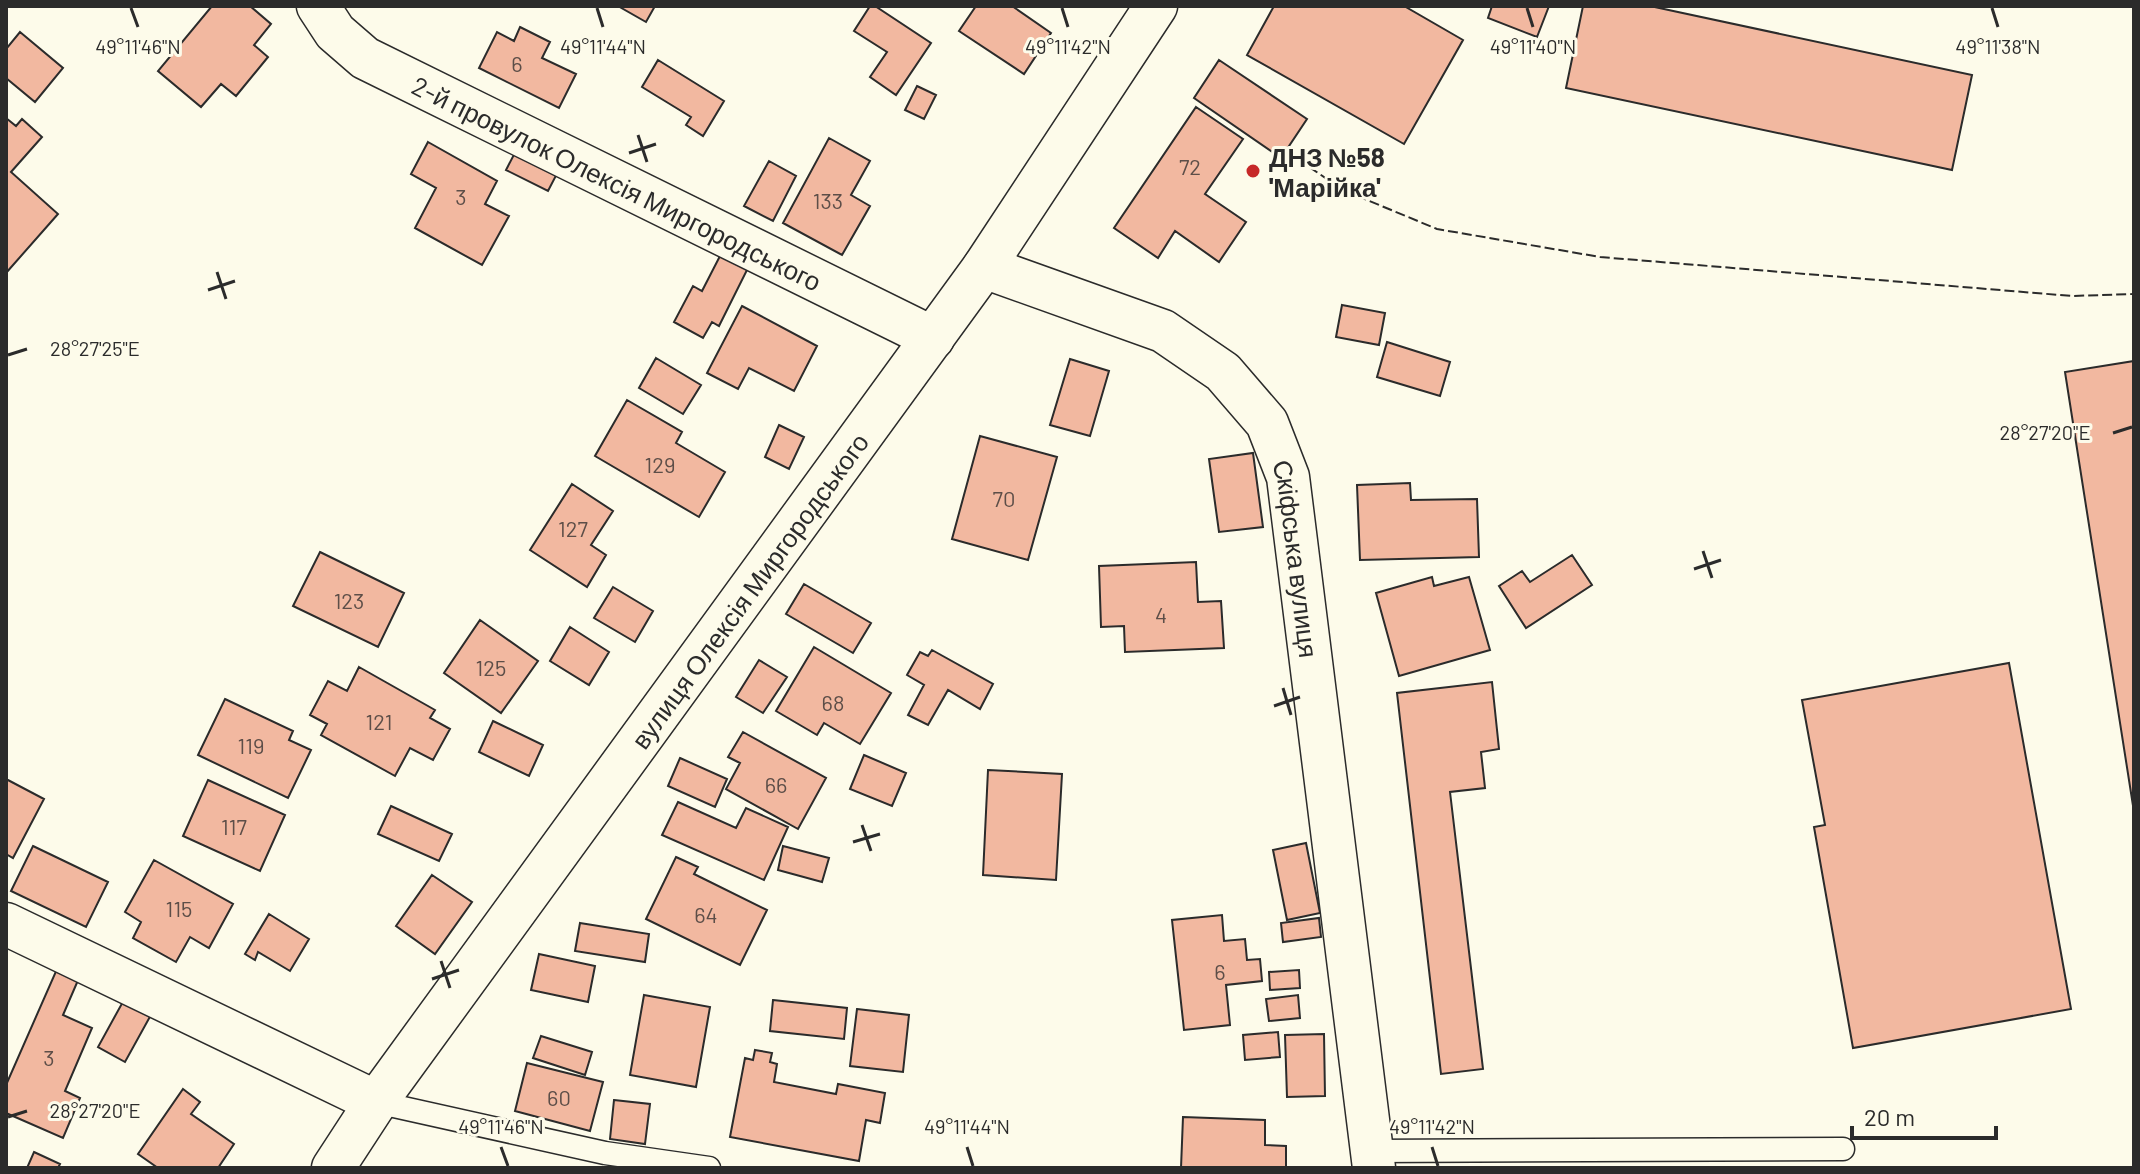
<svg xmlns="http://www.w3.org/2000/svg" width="2140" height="1174" viewBox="0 0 2140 1174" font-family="Barlow,sans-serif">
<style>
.building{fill:#f2b8a0;stroke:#2b2b2b;stroke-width:2}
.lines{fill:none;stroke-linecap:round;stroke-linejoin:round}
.lane-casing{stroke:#2b2b2b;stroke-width:25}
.street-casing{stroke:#2b2b2b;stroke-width:45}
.lane{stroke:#fdfbea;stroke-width:22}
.street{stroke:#fdfbea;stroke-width:42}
.fence{stroke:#2b2b2b;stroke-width:2;stroke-dasharray:10 4;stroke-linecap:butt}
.ticks{fill:none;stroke:#2b2b2b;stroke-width:3}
.poi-dot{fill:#c62828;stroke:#fdfbea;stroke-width:3}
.labels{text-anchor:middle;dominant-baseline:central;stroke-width:6;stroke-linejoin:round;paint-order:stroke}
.number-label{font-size:22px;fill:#5d4e48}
.poi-label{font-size:26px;font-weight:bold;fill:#2b2b2b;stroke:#fdfbea;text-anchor:start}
.street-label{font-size:26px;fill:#2b2b2b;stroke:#fdfbea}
.ticks-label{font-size:20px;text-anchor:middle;fill:#2b2b2b;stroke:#fdfbea;stroke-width:6;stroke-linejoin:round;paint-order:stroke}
</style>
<rect width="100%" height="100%" fill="#fdfbea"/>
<path class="building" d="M 212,6 L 250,6 L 271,24 L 254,45 L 268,57 L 236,96 L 221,84 L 201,107 L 158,71 Z
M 618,6 L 655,6 L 646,22 Z
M 870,6 L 875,6 L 931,43 L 896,95 L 870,77 L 887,52 L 854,31 Z
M 976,6 L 1012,6 L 1051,33 L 1024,74 L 959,31 Z
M 1274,6 L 1404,6 L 1463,40 L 1404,144 L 1247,55 Z
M 1492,6 L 1549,6 L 1537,37 L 1488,18 Z
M 1583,6 L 1650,6 L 1972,75 L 1952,170 L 1566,88 Z
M 520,27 L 550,42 L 542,58 L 576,74 L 559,108 L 479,68 L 497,32 L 514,41 Z
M 20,32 L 63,68 L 35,102 L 6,78 L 6,49 Z
M 658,60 L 724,101 L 703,136 L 686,125 L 691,117 L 642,87 Z
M 1219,60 L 1307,119 L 1281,158 L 1194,98 Z
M 917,86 L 936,95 L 924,119 L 905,110 Z
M 1196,107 L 1243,139 L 1205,194 L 1246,222 L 1219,262 L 1175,231 L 1158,258 L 1114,228 Z
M 6,118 L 16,126 L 22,119 L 42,137 L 11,172 L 58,214 L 6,273 Z
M 829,138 L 870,161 L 851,195 L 870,206 L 842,255 L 783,223 Z
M 428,142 L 497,181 L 485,204 L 509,216 L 482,265 L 415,228 L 436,188 L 411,174 Z
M 520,143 L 562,164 L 548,191 L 506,170 Z
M 769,161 L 796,176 L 773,221 L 744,206 Z
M 721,254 L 748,268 L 719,326 L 712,322 L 703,338 L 674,322 L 693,286 L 702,291 Z
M 1342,305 L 1385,313 L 1379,345 L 1336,337 Z
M 742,306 L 817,346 L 794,391 L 749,368 L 738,389 L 707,373 Z
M 1387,342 L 1450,362 L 1440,396 L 1377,377 Z
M 656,358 L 701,385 L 683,414 L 639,388 Z
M 1070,359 L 1109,371 L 1090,436 L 1050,425 Z
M 2134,361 L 2134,812 L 2065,372 Z
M 627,400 L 682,432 L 676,443 L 725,472 L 699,517 L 595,456 Z
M 779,425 L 804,437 L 789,469 L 765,457 Z
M 980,436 L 1057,457 L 1028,560 L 952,539 Z
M 1253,453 L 1263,527 L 1219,532 L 1209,459 Z
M 1410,483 L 1411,500 L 1477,499 L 1479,557 L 1360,560 L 1357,485 Z
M 572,484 L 613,511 L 591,545 L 606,555 L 587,587 L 530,550 Z
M 320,552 L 404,593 L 378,647 L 293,606 Z
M 1572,555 L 1592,585 L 1526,628 L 1499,586 L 1522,571 L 1530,582 Z
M 1196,562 L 1198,602 L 1221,601 L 1224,648 L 1125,652 L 1124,626 L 1101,627 L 1099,566 Z
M 1432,577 L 1434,586 L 1469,577 L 1490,650 L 1399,676 L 1376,593 Z
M 804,584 L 871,623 L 853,653 L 786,614 Z
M 613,587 L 653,611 L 635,642 L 594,618 Z
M 480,620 L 538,661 L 501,713 L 444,673 Z
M 570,627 L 609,652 L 589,685 L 550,661 Z
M 814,647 L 891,693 L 860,744 L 824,723 L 817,735 L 776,711 Z
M 932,650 L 993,684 L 980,709 L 948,690 L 928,725 L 908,715 L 924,685 L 907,675 L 920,652 L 928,656 Z
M 759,660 L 787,677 L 763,713 L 736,697 Z
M 2009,663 L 2071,1009 L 1853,1048 L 1814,827 L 1825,825 L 1802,700 Z
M 359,667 L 435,710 L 430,718 L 450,729 L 433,760 L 410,748 L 395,776 L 321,735 L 327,724 L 310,715 L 328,681 L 347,691 Z
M 1492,682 L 1499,749 L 1481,752 L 1485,788 L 1450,792 L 1483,1069 L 1441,1074 L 1397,693 Z
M 225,699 L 293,731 L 289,740 L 311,750 L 288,798 L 198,755 Z
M 493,721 L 543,745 L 529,776 L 479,752 Z
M 743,732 L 826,778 L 798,829 L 726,789 L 740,763 L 728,757 Z
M 864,755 L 906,773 L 892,806 L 850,789 Z
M 680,758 L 727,779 L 715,807 L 668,786 Z
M 988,770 L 1062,774 L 1056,880 L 983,875 Z
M 6,779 L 44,799 L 13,858 L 6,854 Z
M 208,780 L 285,815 L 260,871 L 183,836 Z
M 678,802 L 736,828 L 746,808 L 788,827 L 764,880 L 662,835 Z
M 391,806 L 452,834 L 439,861 L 378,834 Z
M 1306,843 L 1320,913 L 1287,920 L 1273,850 Z
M 33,846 L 108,882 L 86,927 L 11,891 Z
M 783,846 L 829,858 L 822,882 L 778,870 Z
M 676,857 L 698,867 L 694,874 L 767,910 L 740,965 L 646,919 Z
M 154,860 L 233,904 L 209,948 L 190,937 L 176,962 L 133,938 L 141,922 L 125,912 Z
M 432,875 L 472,902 L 435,954 L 396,926 Z
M 269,914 L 309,939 L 290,971 L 258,952 L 255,960 L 245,954 Z
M 1222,915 L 1224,941 L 1245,939 L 1247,960 L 1260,959 L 1262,981 L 1226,985 L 1230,1025 L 1184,1030 L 1172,920 Z
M 1319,918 L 1321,937 L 1283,942 L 1281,923 Z
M 580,923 L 649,934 L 645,962 L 575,951 Z
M 539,954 L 595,966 L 588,1002 L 531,990 Z
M 57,969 L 79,978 L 63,1015 L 92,1028 L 65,1091 L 80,1098 L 63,1138 L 6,1113 L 6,1085 Z
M 1299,970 L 1300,988 L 1270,990 L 1269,972 Z
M 644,995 L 710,1007 L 696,1087 L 630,1075 Z
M 1298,995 L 1300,1018 L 1269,1021 L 1266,999 Z
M 125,998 L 152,1013 L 125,1062 L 98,1047 Z
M 773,1000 L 847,1008 L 844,1039 L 770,1031 Z
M 857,1009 L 909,1015 L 903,1072 L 850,1066 Z
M 1278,1032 L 1280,1057 L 1245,1060 L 1243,1035 Z
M 1324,1034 L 1325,1096 L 1287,1097 L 1285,1035 Z
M 541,1036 L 592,1052 L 585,1075 L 533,1058 Z
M 755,1050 L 772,1053 L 770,1062 L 777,1064 L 774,1082 L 836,1094 L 838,1084 L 885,1093 L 880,1123 L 866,1120 L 859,1161 L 730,1137 L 745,1058 L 753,1060 Z
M 527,1063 L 603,1082 L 590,1131 L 515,1111 Z
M 183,1089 L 200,1102 L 191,1114 L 234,1144 L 218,1168 L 158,1168 L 138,1154 Z
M 614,1100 L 650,1104 L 645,1144 L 610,1139 Z
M 1183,1117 L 1265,1120 L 1265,1145 L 1286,1146 L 1286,1168 L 1181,1168 Z
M 34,1152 L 60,1164 L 58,1168 L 27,1168 Z"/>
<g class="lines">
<g class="lane-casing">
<path id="lane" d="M 376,1102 L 605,1153 L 709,1168
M 1372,1151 L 1843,1149"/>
</g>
<g class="street-casing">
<g id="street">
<path id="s1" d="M 318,6 L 335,32 L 365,58 L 933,338"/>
<path id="s2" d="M 984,267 L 1163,331 L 1223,372 L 1267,423 L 1288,477 L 1374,1168"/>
<path d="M 6,924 L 376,1102"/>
<path id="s3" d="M 333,1168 L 376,1102 L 984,267 L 1156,6"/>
</g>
</g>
<use href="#lane" class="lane"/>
<use href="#street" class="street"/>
<path class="fence" d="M 1286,151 L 1343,190 L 1437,229 L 1600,257 L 2072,296 L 2134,294"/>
</g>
<path class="ticks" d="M 131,8 L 138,27M 597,8 L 603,27M 1062,8 L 1068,27M 1527,8 L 1533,27M 1992,8 L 1998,27M 638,135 L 647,162M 629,153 L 656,144M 217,272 L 226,299M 208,290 L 235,281M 8,355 L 27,349M 2113,433 L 2132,427M 1703,551 L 1712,578M 1694,569 L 1721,560M 1283,688 L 1291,715M 1274,706 L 1300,697M 862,825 L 871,851M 853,842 L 880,834M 441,961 L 450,988M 432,979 L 459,970M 8,1117 L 27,1111M 501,1147 L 508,1166M 967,1147 L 973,1166M 1432,1147 L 1438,1166"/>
<circle class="poi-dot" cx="1253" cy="171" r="8"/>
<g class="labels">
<g class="number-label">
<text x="517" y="63">6</text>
<text x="1190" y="166">72</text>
<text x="461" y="196">3</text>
<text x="828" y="200">133</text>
<text x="660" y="464">129</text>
<text x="1004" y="498">70</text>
<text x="573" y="528">127</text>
<text x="349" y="600">123</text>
<text x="1161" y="614">4</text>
<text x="491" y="667">125</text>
<text x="833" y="702">68</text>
<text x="379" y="721">121</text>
<text x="251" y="745">119</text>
<text x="776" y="784">66</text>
<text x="234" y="826">117</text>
<text x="179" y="908">115</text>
<text x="706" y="914">64</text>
<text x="1220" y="971">6</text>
<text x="49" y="1057">3</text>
<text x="559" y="1097">60</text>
</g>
<g class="poi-label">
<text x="1269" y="156">ДНЗ №58<tspan x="1269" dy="30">'Марійка'</tspan></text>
</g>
<g class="street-label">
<text stroke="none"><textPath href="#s1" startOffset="352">2-й провулок Олексія Миргородського</textPath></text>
<text stroke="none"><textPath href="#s2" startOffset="470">Скіфська вулиця</textPath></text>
<text stroke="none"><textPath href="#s3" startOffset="712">вулиця Олексія Миргородського</textPath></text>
</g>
</g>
<g class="ticks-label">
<text x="138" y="54">49°11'46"N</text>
<text x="603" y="54">49°11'44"N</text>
<text x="1068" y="54">49°11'42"N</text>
<text x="1533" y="54">49°11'40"N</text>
<text x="1998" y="54">49°11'38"N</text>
<text x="95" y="356">28°27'25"E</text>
<text x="2045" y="440">28°27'20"E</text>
<text x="95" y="1118">28°27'20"E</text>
<text x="501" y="1134">49°11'46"N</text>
<text x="967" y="1134">49°11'44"N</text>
<text x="1432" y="1134">49°11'42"N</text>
</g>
<rect width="2140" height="1174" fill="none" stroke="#2b2b2b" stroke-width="16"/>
<path d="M1852 1126v12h144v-12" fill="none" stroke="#2b2b2b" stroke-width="4"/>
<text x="1864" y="1126" font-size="24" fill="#2b2b2b" stroke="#fdfbea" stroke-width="6" paint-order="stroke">20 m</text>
</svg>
